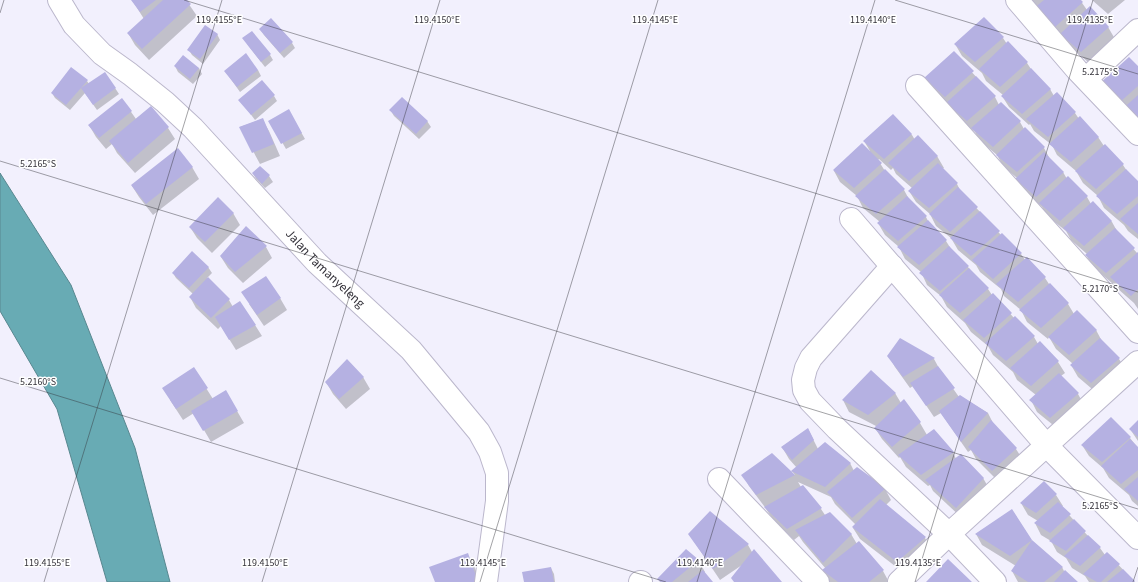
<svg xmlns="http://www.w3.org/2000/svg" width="1138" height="582" viewBox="0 0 1138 582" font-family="'Source Sans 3',sans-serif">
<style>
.water{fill:#68abb4;stroke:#58878f}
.shadow{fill:#0003}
.building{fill:#b5b1e2}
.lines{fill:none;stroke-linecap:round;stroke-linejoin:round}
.minor-casing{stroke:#bbb7cc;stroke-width:24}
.minor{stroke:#fff;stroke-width:22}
.ticks{fill:none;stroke:#34323a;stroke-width:1;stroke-opacity:0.45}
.labels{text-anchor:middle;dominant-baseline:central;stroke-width:3;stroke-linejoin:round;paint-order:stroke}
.street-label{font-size:13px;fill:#34323a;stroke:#fff}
.ticks-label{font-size:10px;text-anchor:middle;fill:#34323a;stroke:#fff;stroke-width:3;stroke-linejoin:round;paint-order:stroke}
</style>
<rect width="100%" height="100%" fill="#f2f0fd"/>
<path class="water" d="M 0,173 L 71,285 L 135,448 L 170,582 L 107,582 L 57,409 L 0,311 Z"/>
<path class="shadow" d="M 132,0 L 186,0 L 197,16 L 149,60 L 135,45 L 128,33 L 144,19 Z
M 1028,0 L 1080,0 L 1087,10 L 1108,27 L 1115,39 L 1088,62 L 1068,45 Z
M 1092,0 L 1125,0 L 1108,14 Z
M 260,29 L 292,43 L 295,48 L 284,58 L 264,35 Z
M 217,34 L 220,40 L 203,64 L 192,55 L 189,50 Z
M 1003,38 L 1007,44 L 1008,43 L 1027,63 L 1033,72 L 1050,89 L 1054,96 L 1056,93 L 1075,113 L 1079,119 L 1098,137 L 1104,146 L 1105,145 L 1123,165 L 1127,171 L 1138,183 L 1138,239 L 1128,231 L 1124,225 L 1104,208 L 1098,196 L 1083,183 L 1076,171 L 1057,155 L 1052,145 L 1034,131 L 1030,124 L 1029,125 L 1009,107 L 1002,96 L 1003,95 L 986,81 L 982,73 L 962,56 L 955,44 Z
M 247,44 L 270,55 L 273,60 L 265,67 Z
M 954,53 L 995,97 L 999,105 L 1001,103 L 1020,122 L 1024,129 L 1025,128 L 1044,148 L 1050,159 L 1063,172 L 1067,179 L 1068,177 L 1087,197 L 1091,204 L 1093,203 L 1112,222 L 1117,231 L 1138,254 L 1138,309 L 1134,303 L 1118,289 L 1114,283 L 1113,284 L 1093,267 L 1086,255 L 1087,254 L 1071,240 L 1066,231 L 1046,215 L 1042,207 L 1023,190 L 1016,179 L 1017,178 L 1003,166 L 997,155 L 979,140 L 975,132 L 954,115 L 932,90 L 926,79 Z
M 175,66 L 199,68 L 202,74 L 193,84 L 178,72 Z
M 1138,68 L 1138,133 L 1107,96 Z
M 258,70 L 261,76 L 240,92 L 225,71 Z
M 105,73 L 119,94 L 97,110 L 85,93 L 70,110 L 55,98 L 52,93 L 87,81 L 89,84 Z
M 274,96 L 277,101 L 255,120 L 240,100 Z
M 122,99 L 136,119 L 151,107 L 168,128 L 175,139 L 135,173 L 117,153 L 112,144 L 106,149 L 96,137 L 89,125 Z
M 289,111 L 305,139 L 286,149 L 270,121 Z
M 391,111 L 427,121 L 431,127 L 419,139 L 394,116 Z
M 893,115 L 912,135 L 915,140 L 937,156 L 944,168 L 942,169 L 957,184 L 960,190 L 1001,235 L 1002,234 L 1021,254 L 1025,260 L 1045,278 L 1049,284 L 1068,304 L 1074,314 L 1096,330 L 1103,343 L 1119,359 L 1126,370 L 1098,394 L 1078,377 L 1071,365 L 1073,364 L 1056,349 L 1049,337 L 1048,339 L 1027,322 L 1021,310 L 1004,296 L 1001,289 L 980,272 L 976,265 L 958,250 L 951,238 L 936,226 L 930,214 L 916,202 L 909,191 L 912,188 L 896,174 L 893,168 L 891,170 L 879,159 L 878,160 L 885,171 L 904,190 L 910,201 L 926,217 L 930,225 L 946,241 L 951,249 L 968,267 L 971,271 L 988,289 L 992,295 L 993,294 L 1014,318 L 1034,337 L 1038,344 L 1040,342 L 1058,362 L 1065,373 L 1061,376 L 1078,394 L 1084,405 L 1058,429 L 1037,412 L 1031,400 L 1036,395 L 1017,380 L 1013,372 L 993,355 L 988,346 L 971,332 L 965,323 L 947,307 L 941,296 L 927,285 L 921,272 L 905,259 L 899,247 L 885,235 L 878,223 L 880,222 L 863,208 L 857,196 L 840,182 L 834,171 L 870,151 L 864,141 Z
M 262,119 L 269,131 L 280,156 L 260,164 L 240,127 Z
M 192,167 L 199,179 L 153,215 L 139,197 L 132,186 Z
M 260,167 L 269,176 L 273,182 L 265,188 L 256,179 L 253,173 Z
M 233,213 L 240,225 L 212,253 L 197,238 L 190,227 Z
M 246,228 L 266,247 L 272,258 L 243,283 L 228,268 L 221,257 Z
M 208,267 L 212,273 L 207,278 L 229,300 L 233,307 L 255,325 L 262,336 L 236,350 L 221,326 L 218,329 L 196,308 L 190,297 L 193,294 L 176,278 L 173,273 Z
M 280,298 L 287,310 L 264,326 L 249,304 Z
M 900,339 L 934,359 L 940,370 L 959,397 L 960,396 L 988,413 L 994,425 L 1016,449 L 1023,460 L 999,482 L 976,459 L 971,450 L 968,452 L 941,413 L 934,417 L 913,386 L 910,388 L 895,367 L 889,356 Z
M 194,369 L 213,399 L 226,392 L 244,423 L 211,442 L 194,413 L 183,420 L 170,400 Z
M 363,377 L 370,389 L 346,409 L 333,394 L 326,382 Z
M 895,393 L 901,403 L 920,423 L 927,435 L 953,452 L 956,459 L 983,478 L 990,490 L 963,519 L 933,491 L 930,485 L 928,486 L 906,467 L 900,457 L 899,458 L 882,439 L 875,428 L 876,426 L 849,412 L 843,400 Z
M 1111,419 L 1130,438 L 1138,448 L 1138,506 L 1132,501 L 1129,495 L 1109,478 L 1103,468 L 1089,456 L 1082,445 Z
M 1138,421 L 1138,441 L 1130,429 Z
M 808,429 L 818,449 L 850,463 L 854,471 L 885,489 L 891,500 L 886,505 L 925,538 L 931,549 L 904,573 L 860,539 L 853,528 L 856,525 L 835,504 L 831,497 L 798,482 L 801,487 L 803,486 L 821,509 L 825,515 L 851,534 L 857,544 L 883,571 L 889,582 L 830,582 L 823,571 L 826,569 L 803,542 L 799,536 L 794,540 L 772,518 L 764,506 L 749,486 L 743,475 L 795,475 L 792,471 L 797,468 L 789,459 L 782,447 Z
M 1056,495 L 1063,506 L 1062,507 L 1088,536 L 1100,548 L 1105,555 L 1107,553 L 1135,582 L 1089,582 L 1085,576 L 1072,568 L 1066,558 L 1057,552 L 1051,541 L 1041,535 L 1035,523 L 1038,521 L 1028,515 L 1021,503 Z
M 1012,510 L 1032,541 L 1062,567 L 1064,571 L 1076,582 L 1018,582 L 1012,571 L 1016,566 L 982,545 L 976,534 Z
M 710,513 L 748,545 L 752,552 L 781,582 L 734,582 L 742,565 L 720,580 L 689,534 Z
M 686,551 L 699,561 L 705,572 L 704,573 L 712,582 L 660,582 L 658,579 Z
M 467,554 L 474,566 L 480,582 L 436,582 Z
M 551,568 L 554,574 L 555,582 L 525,582 Z"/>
<path class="building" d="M 131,0 L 156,0 L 140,12 Z
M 163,0 L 187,0 L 191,4 L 142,49 L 127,33 Z
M 1044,0 L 1081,0 L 1083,2 L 1055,27 L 1033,9 Z
M 1090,6 L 1109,27 L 1081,52 L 1060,34 Z
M 984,17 L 1004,37 L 975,62 L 954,44 Z
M 271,18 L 293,42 L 280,53 L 259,29 Z
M 205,25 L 218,34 L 200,59 L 187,50 Z
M 252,31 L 271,54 L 261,62 L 242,38 Z
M 1008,41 L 1028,62 L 1000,87 L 979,69 Z
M 954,51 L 974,71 L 945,97 L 924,78 Z
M 246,53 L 258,70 L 237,87 L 224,71 Z
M 183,55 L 199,68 L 190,79 L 174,66 Z
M 1129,57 L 1138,66 L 1138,86 L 1120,102 L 1099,84 Z
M 71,67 L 88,80 L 66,105 L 51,93 Z
M 1031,68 L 1051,89 L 1022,114 L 1001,96 Z
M 105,72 L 116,88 L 93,105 L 81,88 Z
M 976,76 L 996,96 L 967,121 L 946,103 Z
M 262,80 L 275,95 L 251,115 L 238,100 Z
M 1057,92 L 1076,112 L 1048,137 L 1026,119 Z
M 1138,95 L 1138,128 L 1119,112 Z
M 402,97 L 428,121 L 416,134 L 389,110 Z
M 122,98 L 132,111 L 99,138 L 88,125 Z
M 1001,102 L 1021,121 L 993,147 L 971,128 Z
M 151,106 L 169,127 L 128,163 L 109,141 Z
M 289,109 L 302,133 L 281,144 L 268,121 Z
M 893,114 L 912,134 L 884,159 L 863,141 Z
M 1080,116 L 1099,137 L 1071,162 L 1049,144 Z
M 263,118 L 274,144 L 252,153 L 239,127 Z
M 1025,127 L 1045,147 L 1017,172 L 996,155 Z
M 918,135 L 938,156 L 909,181 L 888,163 Z
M 862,143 L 882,163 L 854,188 L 833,170 Z
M 1105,144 L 1124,164 L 1096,189 L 1075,171 Z
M 178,148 L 193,167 L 146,204 L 131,185 Z
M 1044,152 L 1064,172 L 1036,197 L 1015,179 Z
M 938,163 L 958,183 L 929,208 L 908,191 Z
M 260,166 L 270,175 L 262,184 L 252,173 Z
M 885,169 L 905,189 L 876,214 L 855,196 Z
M 1126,169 L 1138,181 L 1138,196 L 1117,214 L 1096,196 Z
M 1068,176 L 1088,196 L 1060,221 L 1039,203 Z
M 958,187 L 978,207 L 950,232 L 929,214 Z
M 907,196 L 927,216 L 898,241 L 877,223 Z
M 218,197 L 234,213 L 205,242 L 189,227 Z
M 1093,201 L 1112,221 L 1084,246 L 1063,228 Z
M 1138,203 L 1138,234 L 1120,219 Z
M 980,211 L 1000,231 L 971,256 L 950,238 Z
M 928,220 L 947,240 L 919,265 L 897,247 Z
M 246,226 L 267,246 L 235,272 L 220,256 Z
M 1115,228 L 1135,248 L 1106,273 L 1085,255 Z
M 1002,233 L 1022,253 L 993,279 L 972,260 Z
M 949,246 L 969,266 L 940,291 L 919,273 Z
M 192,251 L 209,267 L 189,288 L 172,273 Z
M 1138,252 L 1138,289 L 1131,296 L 1110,277 Z
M 1027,257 L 1046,277 L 1018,302 L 996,284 Z
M 969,268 L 989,288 L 960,313 L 939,295 Z
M 266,276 L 281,298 L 257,315 L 241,292 Z
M 208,277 L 230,299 L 211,318 L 189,297 Z
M 1050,283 L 1069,303 L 1041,328 L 1019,310 Z
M 993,293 L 1012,313 L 984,338 L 963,320 Z
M 240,301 L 256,325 L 229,340 L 215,317 Z
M 1077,310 L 1097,330 L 1069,355 L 1048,337 Z
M 1015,316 L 1035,336 L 1006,361 L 985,343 Z
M 900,338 L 935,358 L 903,377 L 887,356 Z
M 1100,338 L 1120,358 L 1091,383 L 1070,365 Z
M 1040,341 L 1059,361 L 1031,386 L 1010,368 Z
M 347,359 L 364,377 L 339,399 L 325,382 Z
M 938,366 L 955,388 L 926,406 L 910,383 Z
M 194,367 L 208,388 L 176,409 L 162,388 Z
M 871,370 L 896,393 L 868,415 L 842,400 Z
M 1059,373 L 1079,393 L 1050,418 L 1029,400 Z
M 226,390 L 238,411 L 203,431 L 191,411 Z
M 960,395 L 988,413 L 961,442 L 939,411 Z
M 904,399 L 921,422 L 892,447 L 874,428 Z
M 1111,417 L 1131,437 L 1102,462 L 1081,445 Z
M 991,420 L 1017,448 L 992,471 L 968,447 Z
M 1138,420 L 1138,437 L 1129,429 Z
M 808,428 L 814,440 L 792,460 L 781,447 Z
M 934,429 L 954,452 L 921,475 L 898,455 Z
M 1130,439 L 1138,447 L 1138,470 L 1121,484 L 1101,466 Z
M 825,442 L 851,463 L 825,487 L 791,471 L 795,475 L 756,495 L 741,475 L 772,453 L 791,471 Z
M 961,454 L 984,478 L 956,508 L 925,480 Z
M 857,467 L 886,488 L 852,518 L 827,492 Z
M 1138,477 L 1138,501 L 1124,489 Z
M 1044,481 L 1057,494 L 1036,513 L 1020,503 Z
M 803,485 L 822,508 L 787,529 L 764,507 Z
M 880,499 L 926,537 L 897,562 L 852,527 Z
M 1058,502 L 1071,514 L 1050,533 L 1034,523 Z
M 1012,509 L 1032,540 L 1063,567 L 1044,582 L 1028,582 L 1011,571 L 1032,540 L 1010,556 L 975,534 Z
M 710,511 L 749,544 L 713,569 L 688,534 Z
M 830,512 L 852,534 L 823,563 L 795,530 Z
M 1074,519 L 1086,531 L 1066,551 L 1049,541 Z
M 1088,535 L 1101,547 L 1080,566 L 1064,556 Z
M 859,541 L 884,570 L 869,582 L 838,582 L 822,570 Z
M 686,549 L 699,560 L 672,582 L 661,582 L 657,579 Z
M 754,549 L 782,582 L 734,582 L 731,578 Z
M 1107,552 L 1120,564 L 1101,582 L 1097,582 L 1083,574 Z
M 468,553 L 478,582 L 435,582 L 429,567 Z
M 948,559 L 972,582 L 926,582 Z
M 551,567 L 554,582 L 524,582 L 522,572 Z
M 1123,569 L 1135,581 L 1134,582 L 1107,582 Z
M 703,570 L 713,582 L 688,582 Z
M 1065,570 L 1078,582 L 1054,582 Z"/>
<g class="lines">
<g class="minor-casing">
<g id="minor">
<path id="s1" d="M 59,0 L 74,25 L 102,54 L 130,74 L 165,102 L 193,128 L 317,263 L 411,350 L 479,432 L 490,452 L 497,473 L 497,501 L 486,582"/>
<path d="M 1017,0 L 1077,70 L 1138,134"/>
<path d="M 1086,79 L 1138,30"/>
<path d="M 917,86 L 1138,332"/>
<path d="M 851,219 L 1047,446 L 1138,538"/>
<path d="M 892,266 L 811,358 L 806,368 L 803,380 L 804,390 L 810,401 L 837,429 L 949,534 L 995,582"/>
<path d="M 719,479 L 818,582"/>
<path d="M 640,582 L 641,582"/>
<path d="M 899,582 L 949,534 L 1138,362"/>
</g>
</g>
<use href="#minor" class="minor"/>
</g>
<path class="ticks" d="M 184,0 L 1138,292M 895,0 L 1138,74M 0,13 L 4,0M 0,161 L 1138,509M 0,378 L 666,582M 44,582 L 222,0M 262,582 L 440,0M 480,582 L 658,0M 697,582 L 875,0M 915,582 L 1093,0M 1133,582 L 1138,567"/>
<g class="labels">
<g class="street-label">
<text stroke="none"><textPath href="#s1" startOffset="380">Jalan Tamanyeleng</textPath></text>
</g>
</g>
<g class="ticks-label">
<text x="219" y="23">119.4155°E</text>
<text x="437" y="23">119.4150°E</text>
<text x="655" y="23">119.4145°E</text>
<text x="873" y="23">119.4140°E</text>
<text x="1090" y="23">119.4135°E</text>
<text x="1100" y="75">5.2175°S</text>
<text x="38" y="167">5.2165°S</text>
<text x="1100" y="292">5.2170°S</text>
<text x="38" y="385">5.2160°S</text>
<text x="1100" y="509">5.2165°S</text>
<text x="47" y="566">119.4155°E</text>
<text x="265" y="566">119.4150°E</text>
<text x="483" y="566">119.4145°E</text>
<text x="700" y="566">119.4140°E</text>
<text x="918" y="566">119.4135°E</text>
</g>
</svg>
